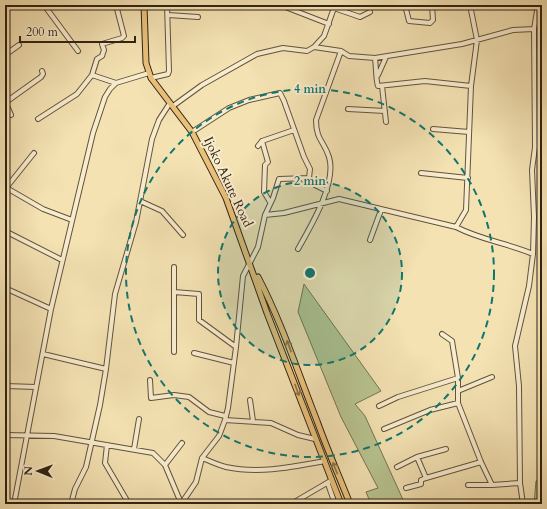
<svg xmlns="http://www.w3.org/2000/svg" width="547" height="509" viewBox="0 0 547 509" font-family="Cardo,serif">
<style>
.green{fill:#b8c48f;stroke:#747452}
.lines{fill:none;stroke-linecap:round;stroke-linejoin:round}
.minor-casing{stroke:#61533c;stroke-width:6}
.major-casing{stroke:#302314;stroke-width:7}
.minor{stroke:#f8ecce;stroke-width:4}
.major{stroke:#eac17a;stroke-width:5}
.oneway{stroke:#8d7247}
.ring{fill:none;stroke:#0f766e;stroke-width:2;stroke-dasharray:7 5}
.labels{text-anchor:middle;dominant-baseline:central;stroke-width:4;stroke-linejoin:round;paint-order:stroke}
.street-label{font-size:13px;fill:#302314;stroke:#f8ecce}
.centre{fill:#0f766e;stroke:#f8ecce;stroke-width:2}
.ring-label{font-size:12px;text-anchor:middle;font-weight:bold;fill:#0f766e;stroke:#f8ecce;stroke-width:4;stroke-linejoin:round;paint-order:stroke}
</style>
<rect width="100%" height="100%" fill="#f4e2b3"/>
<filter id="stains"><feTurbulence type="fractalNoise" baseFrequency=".005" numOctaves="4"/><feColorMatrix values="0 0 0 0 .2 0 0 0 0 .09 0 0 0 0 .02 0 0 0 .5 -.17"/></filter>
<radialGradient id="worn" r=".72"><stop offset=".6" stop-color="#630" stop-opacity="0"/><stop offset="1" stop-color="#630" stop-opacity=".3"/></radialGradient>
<path class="green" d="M 304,284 L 381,391 L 355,404 L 365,416 L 405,504 L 371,504 L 366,492 L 378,488 L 341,417 L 298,312 Z
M 542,478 L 542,504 L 534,504 L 536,481 Z"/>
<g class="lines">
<g class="minor-casing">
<path id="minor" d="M 44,5 L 78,51
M 280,5 L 329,24
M 405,5 L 409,21 L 430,23 L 433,20 L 432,5
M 334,8 L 360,17 L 370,12
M 168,15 L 198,17
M 314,47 L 341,51 L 349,56 L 375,58 L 462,44 L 513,30 L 534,29
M 5,55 L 19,45
M 375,58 C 376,65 376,82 378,86 L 425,81 L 471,86
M 92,75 L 97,59 L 102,56 L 104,50 L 102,44 L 122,38 L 124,36 L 116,5
M 378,75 L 386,57
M 151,78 L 168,74 L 169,71 L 167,5
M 382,86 L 386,122
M 5,101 L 11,115
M 6,102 L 41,77 L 43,74 L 42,71
M 173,106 L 202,85 L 257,54 L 283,48 L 307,51 L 314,47 L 324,36 L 335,5
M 348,109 L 385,111
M 38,119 L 77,94 L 92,75 L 116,83
M 433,129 L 469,132
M 192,132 L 229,108 L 249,100 L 280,93 L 284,101 L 304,157 L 310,169 L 309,178
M 262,141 L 268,162 L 265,165 L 264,192 L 270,202
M 258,146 L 262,141 L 294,130
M 421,173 L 468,178
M 5,187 L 43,209 L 72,220
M 6,188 L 34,153
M 140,201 L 162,211 L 183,235
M 265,215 L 273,198 L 279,179 L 309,178 L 315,185 L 327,191
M 456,227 L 466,210 L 471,86 L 477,40 L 470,5
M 5,231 L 62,260
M 370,240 L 381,210
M 298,249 C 311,226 337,183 329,157 C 324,141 316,140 316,120 L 341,51
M 5,288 L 51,309
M 174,292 L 199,294 L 199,320 L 236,347
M 442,334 L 452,341 L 458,378 L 458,403 L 481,462 L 492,485 L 520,483
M 5,344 L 5,350
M 174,352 L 174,267
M 194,353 L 234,363
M 43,354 L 106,369
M 150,380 L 151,398 L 174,395 L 189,397 L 209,412 L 225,416
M 5,386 L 36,387
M 458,391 L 492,377
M 250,400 L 253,421
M 379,406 L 398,397 L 458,378
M 225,420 L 271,423 L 298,435 L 315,439
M 384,429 L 430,410 L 458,403
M 5,435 L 54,436 L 153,453 L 165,465 L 181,503
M 107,445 L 105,463 L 129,504
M 134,449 L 139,419
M 417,457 L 446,449
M 202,458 C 210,461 218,465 226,467 C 259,474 292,467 325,461
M 165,465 L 182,443
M 397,467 L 417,457 L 426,478
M 328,484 L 335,504
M 468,485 L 492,485
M 406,488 L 421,484 L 421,480 L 426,478 L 481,462
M 14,504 L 51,309 L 93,133 L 105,97 L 110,89 L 116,83 L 149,73
M 71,504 L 75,489 L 86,467 L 100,405 L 106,369 L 115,294 L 136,222 L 152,139 L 159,120 L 170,103
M 181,504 L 196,482 L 202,458 L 219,436 L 225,420 L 228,408 L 236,347 L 243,276 L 258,247 L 265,215 L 284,213 L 339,199 L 456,227 C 481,240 507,243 533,254
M 291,504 L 332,480
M 523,504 L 520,483 L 519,386 L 515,346 L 529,286 L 533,254 L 534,217 L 532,170 L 535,147 L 534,29 L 538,5"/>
</g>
<g class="major-casing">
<path id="major" d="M 144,5 L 146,63 L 151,78 L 192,132 L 226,198 L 267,313 L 341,504
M 258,277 C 282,323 298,373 317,421 C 327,449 339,476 350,504"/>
</g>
<use href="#minor" class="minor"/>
<use href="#major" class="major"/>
</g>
<defs><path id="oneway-shaft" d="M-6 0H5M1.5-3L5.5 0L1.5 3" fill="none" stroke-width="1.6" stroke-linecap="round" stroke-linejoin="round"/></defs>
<g class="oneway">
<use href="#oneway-shaft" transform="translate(289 346) rotate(-111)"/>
<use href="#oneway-shaft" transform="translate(297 390) rotate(70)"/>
<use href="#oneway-shaft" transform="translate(335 468) rotate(-112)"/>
</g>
<circle cx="310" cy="273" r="92" fill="#0f766e" fill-opacity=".12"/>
<g class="ring">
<circle cx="310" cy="273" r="92"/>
<circle cx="310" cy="273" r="184"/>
</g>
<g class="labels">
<g class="street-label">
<text transform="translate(228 182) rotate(65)">Ijoko Akute Road</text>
</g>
</g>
<circle cx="310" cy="273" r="6" class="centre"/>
<g class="ring-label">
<text x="310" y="93">4 min</text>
<text x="310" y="185">2 min</text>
</g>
<rect width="547" height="509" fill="none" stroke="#f4e2b3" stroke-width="20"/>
<rect x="6" y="6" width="535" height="497" fill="none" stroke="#302314" stroke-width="2"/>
<rect x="10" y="10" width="527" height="489" fill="none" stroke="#302314"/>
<g transform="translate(38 471) rotate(271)" stroke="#f8ecce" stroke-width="3" paint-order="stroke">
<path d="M0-3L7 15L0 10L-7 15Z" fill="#302314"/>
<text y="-6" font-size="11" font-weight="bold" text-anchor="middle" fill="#302314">N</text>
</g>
<path d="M20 36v6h115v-6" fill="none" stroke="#302314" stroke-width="2"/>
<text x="26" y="36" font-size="12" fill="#302314" stroke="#f8ecce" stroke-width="3" paint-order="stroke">200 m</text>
<rect width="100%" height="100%" filter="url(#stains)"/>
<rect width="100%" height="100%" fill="url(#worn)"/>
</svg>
